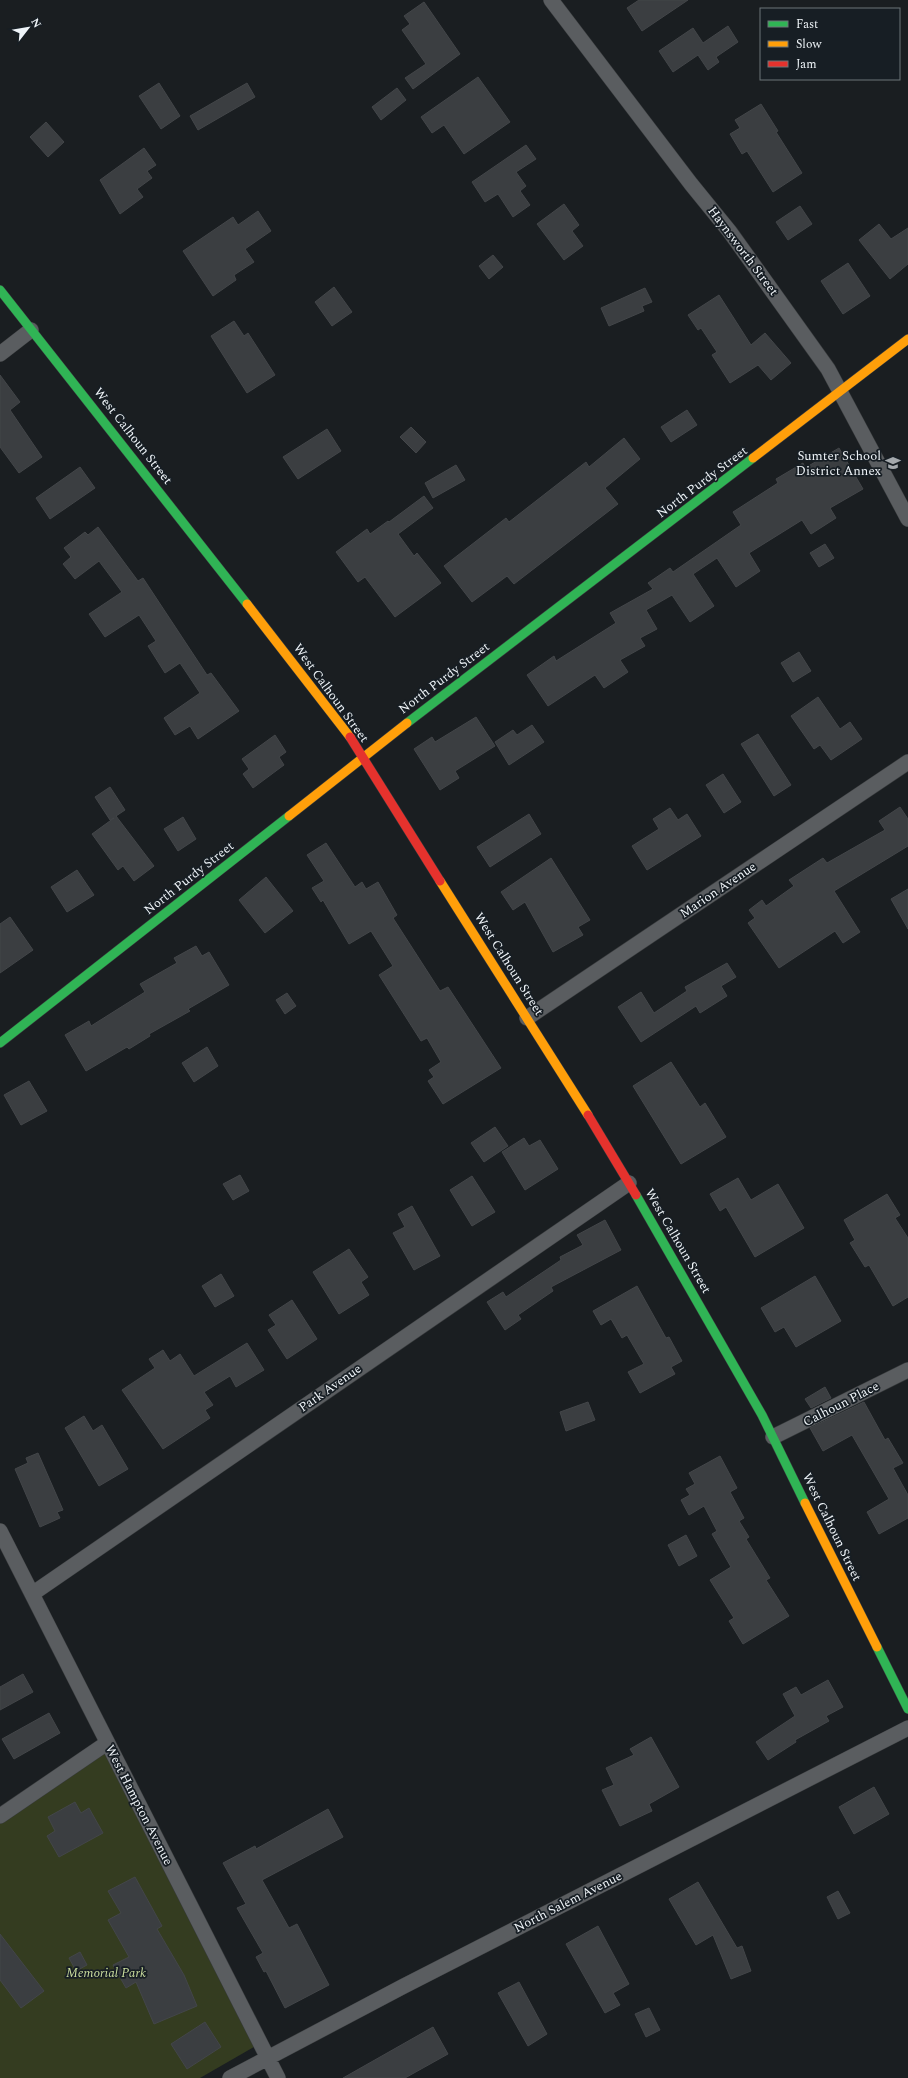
<svg xmlns="http://www.w3.org/2000/svg" width="908" height="2078" viewBox="0 0 908 2078" font-family="Spectral,serif">
<style>
.green{fill:#343c20}
.building{fill:#3b3e41;stroke:#434649}
.lines{fill:none;stroke-linecap:round;stroke-linejoin:round}
.street-casing{stroke:#383b3d;stroke-width:16}
.fast-casing{stroke:#383b3d;stroke-width:10}
.slow-casing{stroke:#383b3d;stroke-width:10}
.jam-casing{stroke:#383b3d;stroke-width:10}
.street{stroke:#5a5d60;stroke-width:15}
.fast{stroke:#30b455;stroke-width:9}
.slow{stroke:#ff9f0a;stroke-width:9}
.jam{stroke:#e5322d;stroke-width:9}
.labels{text-anchor:middle;dominant-baseline:central;stroke-width:3.5;stroke-linejoin:round;paint-order:stroke}
.street-label{font-size:13px;fill:#eff4f8;stroke:#171e24}
.poi-label{font-size:13px;fill:#eff4f8;stroke:#171e24;text-anchor:end}
.park-label{font-size:13px;font-style:italic;fill:#cadd9e;stroke:#171e24}
</style>
<rect width="100%" height="100%" fill="#1a1e21"/>
<path class="green" d="M 107,1743 L 261,2043 L 200,2078 L 0,2078 L 0,1816 Z"/>
<path class="building" d="M 639,0 L 688,0 L 642,31 L 627,8 Z
M 424,2 L 460,54 L 413,89 L 405,78 L 426,64 L 402,30 L 410,24 L 404,16 Z
M 728,26 L 738,42 L 716,57 L 719,62 L 708,70 L 698,55 L 673,72 L 659,51 L 693,28 L 703,43 Z
M 478,77 L 510,122 L 464,154 L 444,125 L 432,133 L 421,117 Z
M 159,83 L 180,116 L 161,129 L 139,96 Z
M 247,83 L 255,97 L 198,130 L 190,116 Z
M 397,88 L 406,100 L 381,120 L 372,107 Z
M 761,104 L 778,131 L 776,132 L 802,173 L 773,192 L 747,151 L 742,154 L 730,134 L 740,128 L 735,120 Z
M 46,122 L 64,142 L 48,157 L 30,137 Z
M 526,145 L 536,159 L 516,172 L 526,186 L 520,191 L 530,205 L 513,217 L 498,194 L 485,202 L 472,182 Z
M 144,148 L 156,165 L 147,171 L 152,178 L 137,189 L 143,197 L 120,214 L 100,180 Z
M 564,204 L 579,225 L 572,231 L 583,246 L 564,260 L 537,224 Z
M 800,206 L 812,224 L 788,240 L 776,222 Z
M 258,211 L 271,231 L 245,249 L 254,262 L 234,275 L 236,280 L 213,296 L 183,251 L 233,217 L 238,225 Z
M 879,224 L 891,239 L 908,228 L 908,264 L 890,279 L 859,240 Z
M 493,255 L 503,267 L 489,279 L 479,266 Z
M 848,263 L 870,296 L 843,314 L 821,281 Z
M 334,287 L 352,312 L 332,326 L 315,302 Z
M 645,288 L 652,302 L 642,306 L 644,311 L 609,326 L 601,308 Z
M 719,295 L 751,345 L 765,333 L 791,363 L 771,380 L 758,365 L 730,383 L 712,355 L 717,352 L 701,328 L 698,330 L 688,315 Z
M 234,321 L 244,336 L 248,333 L 275,375 L 247,393 L 211,336 Z
M 0,375 L 20,402 L 10,410 L 42,457 L 19,473 L 0,447 Z
M 687,410 L 697,425 L 671,442 L 661,427 Z
M 411,427 L 426,442 L 416,453 L 400,437 Z
M 327,429 L 341,451 L 298,479 L 283,457 Z
M 624,438 L 640,459 L 605,488 L 618,504 L 514,584 L 507,576 L 472,602 L 444,566 L 506,518 L 509,522 L 586,462 L 589,467 Z
M 839,448 L 863,489 L 830,508 L 836,518 L 811,534 L 802,520 L 749,553 L 760,571 L 736,587 L 717,558 L 693,574 L 714,606 L 690,622 L 672,595 L 646,610 L 657,629 L 640,638 L 645,646 L 620,660 L 628,672 L 604,688 L 595,675 L 548,706 L 527,675 L 554,656 L 556,661 L 616,623 L 610,613 L 653,589 L 648,583 L 670,568 L 673,572 L 741,525 L 733,512 L 778,483 L 776,479 L 803,463 L 805,468 Z
M 456,465 L 465,480 L 433,498 L 425,483 Z
M 80,467 L 95,488 L 50,519 L 36,498 Z
M 424,496 L 433,508 L 398,534 L 414,556 L 417,553 L 441,583 L 395,617 L 365,577 L 358,582 L 336,552 L 367,529 L 370,534 L 388,521 L 389,522 Z
M 98,527 L 138,581 L 143,578 L 207,675 L 211,673 L 239,711 L 198,739 L 190,726 L 175,735 L 164,718 L 200,693 L 180,663 L 165,673 L 148,646 L 156,641 L 139,615 L 105,637 L 89,614 L 122,592 L 99,561 L 75,579 L 63,564 L 71,557 L 64,548 L 85,532 L 88,535 Z
M 825,544 L 834,558 L 819,567 L 810,553 Z
M 799,652 L 811,671 L 793,682 L 781,663 Z
M 818,697 L 840,729 L 850,722 L 862,739 L 831,760 L 820,745 L 814,749 L 791,716 Z
M 476,717 L 495,746 L 455,771 L 459,778 L 440,790 L 414,749 L 432,737 L 435,742 Z
M 532,725 L 544,742 L 509,765 L 495,742 L 513,730 L 517,735 Z
M 758,734 L 791,785 L 774,796 L 741,744 Z
M 275,735 L 286,752 L 279,757 L 284,765 L 253,788 L 243,774 L 249,769 L 242,759 Z
M 723,774 L 741,802 L 724,813 L 706,785 Z
M 110,787 L 125,810 L 116,816 L 154,866 L 134,881 L 123,866 L 118,870 L 92,834 L 114,818 L 110,820 L 95,797 Z
M 900,807 L 908,819 L 908,846 L 834,891 L 860,932 L 843,943 L 835,931 L 779,968 L 748,923 L 755,918 L 749,910 L 762,900 L 766,906 L 794,886 L 789,880 L 823,858 L 827,863 L 885,830 L 879,821 Z
M 670,808 L 678,820 L 687,814 L 701,836 L 647,870 L 632,846 L 659,829 L 653,819 Z
M 529,814 L 541,834 L 490,867 L 477,847 Z
M 183,817 L 196,839 L 178,851 L 164,829 Z
M 326,843 L 355,887 L 362,882 L 366,889 L 378,882 L 397,915 L 393,918 L 440,991 L 448,987 L 501,1068 L 443,1104 L 428,1081 L 434,1077 L 429,1070 L 441,1062 L 427,1038 L 421,1041 L 379,975 L 393,966 L 371,931 L 349,944 L 323,900 L 321,902 L 312,888 L 324,881 L 307,855 Z
M 551,858 L 590,920 L 578,927 L 583,935 L 553,952 L 525,902 L 513,910 L 501,892 Z
M 77,870 L 94,895 L 67,912 L 51,887 Z
M 266,877 L 293,911 L 265,933 L 239,900 Z
M 908,889 L 908,929 L 891,899 Z
M 10,917 L 33,950 L 0,973 L 0,924 Z
M 196,946 L 202,956 L 209,952 L 229,985 L 188,1009 L 190,1011 L 149,1034 L 150,1036 L 129,1049 L 127,1047 L 86,1071 L 65,1035 L 89,1021 L 91,1026 L 145,992 L 140,984 L 177,963 L 174,958 Z
M 727,963 L 736,977 L 721,986 L 727,996 L 700,1013 L 696,1006 L 641,1042 L 618,1007 L 641,992 L 654,1013 L 687,991 L 685,987 Z
M 287,993 L 296,1006 L 285,1014 L 276,1000 Z
M 207,1047 L 218,1066 L 194,1082 L 182,1063 Z
M 671,1062 L 700,1107 L 705,1103 L 726,1137 L 681,1164 L 633,1086 Z
M 29,1081 L 47,1111 L 21,1125 L 4,1095 Z
M 495,1127 L 508,1146 L 484,1162 L 471,1143 Z
M 524,1138 L 529,1146 L 540,1140 L 558,1169 L 525,1190 L 502,1152 Z
M 240,1175 L 249,1191 L 233,1200 L 223,1184 Z
M 472,1176 L 495,1212 L 472,1226 L 450,1190 Z
M 738,1178 L 751,1200 L 778,1184 L 804,1228 L 755,1257 L 726,1207 L 720,1211 L 710,1194 Z
M 887,1194 L 900,1215 L 895,1218 L 908,1238 L 908,1297 L 893,1306 L 869,1265 L 865,1267 L 850,1243 L 855,1240 L 844,1220 Z
M 412,1206 L 440,1256 L 414,1270 L 393,1233 L 405,1227 L 398,1214 Z
M 605,1220 L 621,1250 L 551,1287 L 553,1291 L 518,1315 L 521,1319 L 505,1330 L 487,1302 L 503,1292 L 506,1297 L 561,1260 L 560,1257 L 583,1245 L 577,1235 Z
M 349,1249 L 368,1277 L 361,1282 L 369,1295 L 339,1314 L 313,1272 Z
M 221,1274 L 234,1296 L 215,1307 L 202,1286 Z
M 815,1276 L 841,1321 L 796,1347 L 784,1327 L 775,1332 L 761,1308 Z
M 637,1286 L 666,1338 L 669,1337 L 682,1361 L 671,1367 L 675,1374 L 640,1393 L 628,1372 L 644,1364 L 627,1335 L 622,1338 L 611,1319 L 601,1325 L 593,1311 Z
M 292,1300 L 317,1339 L 287,1359 L 268,1330 L 276,1325 L 269,1315 Z
M 247,1343 L 264,1370 L 236,1387 L 230,1376 L 204,1392 L 213,1405 L 205,1410 L 210,1418 L 163,1449 L 122,1390 L 155,1368 L 149,1359 L 163,1350 L 170,1361 L 180,1354 L 194,1376 Z
M 825,1387 L 831,1398 L 811,1408 L 805,1399 Z
M 588,1402 L 595,1420 L 566,1431 L 560,1412 Z
M 864,1402 L 885,1440 L 888,1438 L 903,1463 L 893,1468 L 908,1495 L 908,1518 L 879,1534 L 867,1512 L 889,1499 L 852,1435 L 823,1451 L 810,1428 Z
M 84,1416 L 93,1431 L 102,1425 L 128,1469 L 99,1486 L 65,1428 Z
M 38,1453 L 63,1510 L 57,1512 L 60,1518 L 40,1527 L 15,1469 L 28,1463 L 26,1458 Z
M 720,1456 L 737,1488 L 730,1492 L 744,1518 L 739,1521 L 749,1537 L 746,1539 L 770,1578 L 766,1580 L 789,1616 L 743,1644 L 729,1621 L 734,1618 L 710,1580 L 731,1567 L 712,1534 L 717,1531 L 704,1506 L 689,1515 L 681,1500 L 690,1495 L 686,1489 L 695,1484 L 689,1473 Z
M 686,1535 L 697,1556 L 679,1566 L 668,1545 Z
M 23,1674 L 33,1692 L 0,1710 L 0,1687 Z
M 828,1680 L 843,1707 L 826,1716 L 829,1721 L 795,1740 L 796,1742 L 768,1760 L 756,1742 L 795,1716 L 783,1694 L 796,1687 L 801,1695 Z
M 49,1713 L 60,1733 L 14,1759 L 2,1739 Z
M 651,1737 L 679,1787 L 649,1804 L 652,1811 L 620,1826 L 602,1790 L 614,1785 L 606,1768 L 634,1755 L 630,1749 Z
M 874,1787 L 889,1814 L 854,1834 L 839,1807 Z
M 75,1802 L 81,1813 L 89,1808 L 103,1833 L 59,1857 L 47,1836 L 55,1831 L 48,1817 Z
M 328,1809 L 343,1837 L 262,1880 L 289,1928 L 297,1924 L 329,1985 L 285,2008 L 266,1971 L 264,1972 L 256,1957 L 263,1953 L 237,1908 L 246,1904 L 223,1863 L 255,1846 L 256,1849 Z
M 135,1877 L 162,1926 L 157,1929 L 184,1975 L 197,2006 L 154,2024 L 136,1982 L 126,1988 L 113,1965 L 129,1957 L 108,1920 L 121,1913 L 108,1891 Z
M 698,1882 L 737,1948 L 742,1946 L 751,1971 L 731,1979 L 713,1935 L 696,1945 L 669,1899 Z
M 838,1891 L 850,1913 L 838,1919 L 827,1897 Z
M 598,1926 L 629,1984 L 613,1993 L 620,2005 L 605,2013 L 566,1944 Z
M 0,1934 L 44,1991 L 21,2008 L 0,1980 Z
M 80,1952 L 87,1965 L 76,1971 L 69,1958 Z
M 519,1982 L 547,2034 L 528,2046 L 498,1993 Z
M 649,2008 L 660,2030 L 646,2037 L 635,2014 Z
M 205,2022 L 221,2047 L 187,2069 L 171,2044 Z
M 433,2027 L 448,2054 L 405,2078 L 343,2078 Z"/>
<g class="lines">
<g class="street-casing">
<path id="street" d="M 551,0 L 691,184 L 730,232 L 828,369 L 908,519
M 0,354 L 31,330
M 527,1018 L 908,762
M 773,1437 L 908,1370
M 0,1531 L 278,2078
M 32,1594 L 629,1183
M 0,1816 L 107,1743
M 230,2078 L 402,1987 L 908,1728"/>
</g>
<g class="fast-casing">
<path id="fast" d="M 0,290 L 247,604
M 407,723 L 753,458
M 0,1043 L 289,816
M 636,1195 L 762,1415 L 805,1503
M 877,1647 L 908,1709"/>
</g>
<g class="slow-casing">
<path id="slow" d="M 753,458 L 908,339
M 247,604 L 350,737
M 289,816 L 407,723
M 440,881 L 588,1115
M 805,1503 L 877,1647"/>
</g>
<g class="jam-casing">
<path id="jam" d="M 350,737 L 440,881
M 588,1115 L 636,1195"/>
</g>
<use href="#street" class="street"/>
<use href="#fast" class="fast"/>
<use href="#slow" class="slow"/>
<use href="#jam" class="jam"/>
</g>
<defs>
<g id="school-bare" transform="scale(1.2)"><path d="M0-5L7-2L0 1L-7-2ZM-4 1L0 2.5L4 1V4Q0 6-4 4Z" fill="#a4a9ad" stroke="#171e24" stroke-width="2.5" paint-order="stroke"/></g>
</defs>
<g fill-rule="evenodd">
<use href="#school-bare" x="893" y="463"/>
</g>
<g class="labels">
<g class="street-label">
<text transform="translate(743 251) rotate(53)">Haynsworth Street</text>
<text transform="translate(133 436) rotate(52)">West Calhoun Street</text>
<text transform="translate(702 482) rotate(-37)">North Purdy Street</text>
<text transform="translate(444 678) rotate(-37)">North Purdy Street</text>
<text transform="translate(331 693) rotate(54)">West Calhoun Street</text>
<text transform="translate(189 878) rotate(-38)">North Purdy Street</text>
<text transform="translate(718 890) rotate(-34)">Marion Avenue</text>
<text transform="translate(509 964) rotate(58)">West Calhoun Street</text>
<text transform="translate(678 1241) rotate(60)">West Calhoun Street</text>
<text transform="translate(330 1388) rotate(-35)">Park Avenue</text>
<text transform="translate(841 1404) rotate(-27)">Calhoun Place</text>
<text transform="translate(832 1527) rotate(64)">West Calhoun Street</text>
<text transform="translate(139 1805) rotate(63)">West Hampton Avenue</text>
<text transform="translate(568 1902) rotate(-27)">North Salem Avenue</text>
</g>
<g class="poi-label">
<text x="881" y="456">Sumter School<tspan x="881" dy="15">District Annex</tspan></text>
</g>
<g class="park-label">
<text x="106" y="1973">Memorial Park</text>
</g>
</g>
<rect x="760" y="8" width="140" height="72" fill="#171e24" stroke="#6d7479"/>
<rect x="768" y="21" width="20" height="6" fill="#30b455" stroke="#6d7479"/>
<text x="796" y="28" font-size="12" fill="#eff4f8">Fast</text>
<rect x="768" y="41" width="20" height="6" fill="#ff9f0a" stroke="#6d7479"/>
<text x="796" y="48" font-size="12" fill="#eff4f8">Slow</text>
<rect x="768" y="61" width="20" height="6" fill="#e5322d" stroke="#6d7479"/>
<text x="796" y="68" font-size="12" fill="#eff4f8">Jam</text>
<g transform="translate(28 28) rotate(59)" stroke="#171e24" stroke-width="3" paint-order="stroke">
<path d="M0-3L7 15L0 10L-7 15Z" fill="#eff4f8"/>
<text y="-6" font-size="11" font-weight="bold" text-anchor="middle" fill="#eff4f8">N</text>
</g>
</svg>
